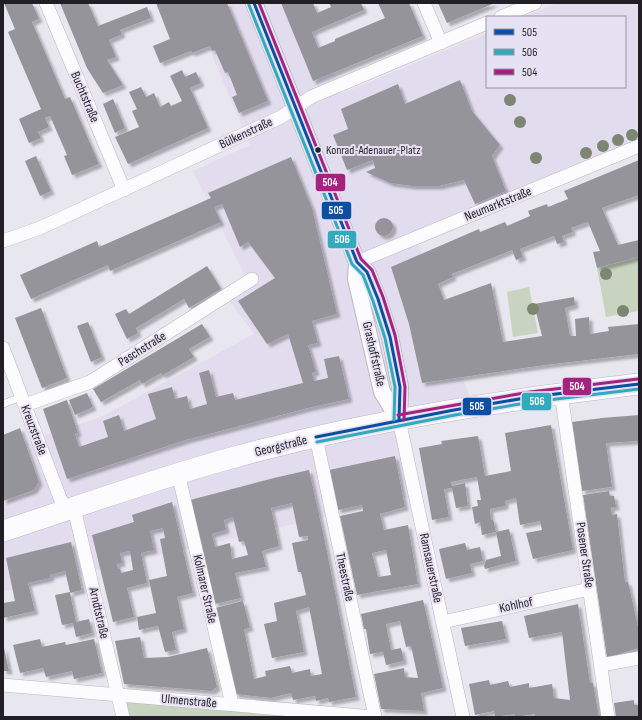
<svg xmlns="http://www.w3.org/2000/svg" width="642" height="720" viewBox="0 0 642 720" font-family="'Sofia Sans Condensed',sans-serif">
<style>
.built{fill:#e1ddee}
.green{fill:#c8d3c0}
.building{fill:#95949a;fill-rule:evenodd;filter:url(#shadow)}
.lines{fill:none;stroke-linecap:round;stroke-linejoin:round}
.service-casing{stroke:#bab8bf;stroke-width:8}
.minor-casing{stroke:#bab8bf;stroke-width:14}
.tertiary-casing{stroke:#bab8bf;stroke-width:18}
.primary-casing{stroke:#bab8bf;stroke-width:22}
.service{stroke:#fcfbfd;stroke-width:7}
.minor{stroke:#fcfbfd;stroke-width:13}
.tertiary{stroke:#fcfbfd;stroke-width:16}
.primary{stroke:#fcfbfd;stroke-width:21}
.bus-1-casing{stroke:#e7e2f3;stroke-width:6}
.bus-2-casing{stroke:#e7e2f3;stroke-width:6}
.bus-3-casing{stroke:#e7e2f3;stroke-width:6}
.bus-1{stroke:#0b4ea2;stroke-width:3}
.bus-2{stroke:#31aabd;stroke-width:3}
.bus-3{stroke:#a5237f;stroke-width:3}
.tree{fill:#7c8672}
.bus-dot{fill:#211f25;stroke:#e7e2f3;stroke-width:1.5}
.labels{text-anchor:middle;dominant-baseline:central;stroke-width:4;stroke-linejoin:round;paint-order:stroke}
.bus-label{font-size:12px;fill:#211f25;stroke:#e7e2f3;text-anchor:start}
.street-label{font-size:13px;fill:#211f25;stroke:#e7e2f3}
.line-badge{stroke:#e7e2f3;stroke-width:1.5}
.badge-label{font-size:11px;text-anchor:middle;font-weight:bold;fill:#fff}
</style>
<defs>
<filter id="shadow"><feDropShadow dx="3.5" dy="3.5" stdDeviation="1" flood-color="#0004"/></filter>
</defs>
<rect width="100%" height="100%" fill="#e8e6ef"/>
<path class="built" d="M 190,3 L 306,3 L 343,93 L 487,33 L 487,87 L 625,87 L 625,17 L 524,17 L 557,3 L 639,3 L 639,141 L 415,233 L 476,417 L 405,427 L 422,494 L 3,592 L 3,448 L 99,418 L 254,334 L 223,292 L 246,278 L 193,171 L 250,145 Z"/>
<path class="green" d="M 639,257 L 639,311 L 606,317 L 597,268 Z
M 529,287 L 538,333 L 513,337 L 507,292 Z
M 123,699 L 313,717 L 127,717 Z"/>
<path class="building" d="M 4,3 L 32,3 L 39,19 L 32,22 L 65,99 L 70,97 L 99,164 L 72,175 L 64,156 L 67,155 L 50,116 L 45,118 L 49,127 L 38,132 L 41,138 L 29,143 L 19,119 L 41,109 L 8,32 L 15,29 Z
M 60,3 L 88,3 L 98,26 L 147,7 L 151,18 L 120,30 L 122,34 L 109,40 L 116,57 L 107,60 L 123,85 L 103,93 L 87,68 Z
M 156,3 L 227,3 L 268,101 L 239,113 L 232,97 L 237,95 L 228,72 L 225,73 L 215,50 L 212,51 L 210,46 L 192,53 L 191,51 L 160,63 L 153,46 L 170,39 Z
M 281,3 L 313,3 L 317,13 L 331,7 L 329,3 L 361,3 L 364,10 L 312,32 L 318,48 L 335,41 L 335,39 L 385,18 L 378,3 L 409,3 L 423,36 L 313,81 Z
M 438,3 L 495,3 L 447,23 Z
M 182,70 L 185,77 L 196,72 L 201,83 L 190,88 L 208,128 L 128,164 L 115,137 L 139,127 L 132,111 L 137,109 L 129,92 L 141,87 L 146,97 L 154,93 L 160,107 L 169,102 L 171,106 L 182,101 L 170,76 Z
M 460,80 L 472,111 L 500,145 L 492,156 L 506,191 L 475,204 L 464,180 L 439,186 L 413,186 L 390,183 L 366,172 L 375,168 L 373,160 L 347,170 L 333,135 L 348,129 L 341,109 L 398,84 L 405,104 Z
M 113,99 L 125,128 L 115,133 L 103,104 Z
M 36,156 L 51,191 L 40,196 L 25,161 Z
M 291,157 L 312,208 L 337,314 L 312,321 L 318,343 L 308,345 L 316,372 L 312,373 L 314,381 L 328,378 L 324,359 L 339,356 L 349,399 L 308,408 L 186,440 L 67,479 L 43,409 L 67,400 L 78,433 L 75,434 L 79,447 L 108,437 L 103,421 L 119,415 L 124,431 L 156,419 L 148,394 L 172,387 L 175,399 L 187,396 L 190,409 L 207,404 L 199,373 L 209,370 L 216,397 L 233,393 L 235,400 L 303,383 L 288,334 L 267,344 L 238,301 L 275,278 L 248,242 L 240,247 L 222,204 L 214,207 L 221,222 L 110,271 L 108,265 L 31,299 L 20,275 L 97,241 L 99,247 L 122,237 L 211,198 L 208,193 Z
M 639,160 L 639,195 L 602,208 L 618,245 L 639,240 L 639,257 L 597,268 L 593,252 L 600,251 L 588,222 L 571,228 L 573,232 L 562,236 L 564,242 L 557,244 L 554,236 L 520,249 L 523,257 L 516,260 L 512,250 L 452,274 L 453,277 L 438,284 L 444,300 L 491,283 L 503,342 L 542,336 L 534,304 L 574,297 L 575,305 L 565,308 L 570,336 L 576,336 L 575,319 L 589,317 L 590,334 L 609,331 L 608,327 L 639,324 L 639,354 L 545,365 L 422,383 L 409,324 L 391,267 L 479,229 L 480,232 L 505,222 L 507,226 L 530,216 L 528,211 L 547,204 L 548,207 L 568,199 L 564,191 Z
M375 227a9 9 0 1 1 18 0a9 9 0 1 1-18 0Z
M 207,266 L 221,289 L 189,308 L 184,299 L 136,328 L 138,333 L 127,339 L 115,314 L 126,309 L 129,314 Z
M 41,308 L 67,378 L 42,388 L 15,318 Z
M 88,322 L 102,357 L 91,362 L 77,326 Z
M 202,324 L 210,337 L 189,349 L 194,357 L 163,375 L 161,373 L 142,384 L 140,380 L 101,402 L 93,389 Z
M 87,393 L 93,407 L 75,415 L 69,400 Z
M 639,415 L 639,441 L 606,443 L 612,487 L 582,491 L 572,422 L 602,418 Z
M 551,425 L 573,550 L 533,559 L 526,533 L 542,530 L 540,521 L 520,525 L 516,498 L 505,501 L 505,506 L 490,509 L 491,520 L 493,519 L 496,532 L 482,535 L 480,522 L 475,524 L 472,507 L 478,506 L 477,500 L 481,500 L 477,477 L 451,482 L 452,486 L 465,483 L 468,506 L 456,508 L 452,488 L 444,489 L 449,517 L 432,520 L 419,448 L 442,444 L 441,441 L 478,436 L 485,476 L 511,471 L 505,433 Z
M 20,428 L 39,482 L 34,490 L 3,501 L 3,435 Z
M 395,456 L 405,507 L 380,514 L 384,530 L 408,525 L 418,584 L 357,595 L 340,516 L 363,511 L 362,505 L 338,510 L 329,470 ZM 386,550 L 391,575 L 378,577 L 372,553 Z
M 309,470 L 324,537 L 356,697 L 329,702 L 328,698 L 316,701 L 315,696 L 293,700 L 291,693 L 271,698 L 235,694 L 215,608 L 243,601 L 250,628 L 244,629 L 254,679 L 266,676 L 265,671 L 290,666 L 292,673 L 310,669 L 311,676 L 322,674 L 309,607 L 296,611 L 304,652 L 272,658 L 264,624 L 277,621 L 274,603 L 306,595 L 301,572 L 298,572 L 292,543 L 308,540 L 308,536 L 299,537 L 292,503 L 271,508 L 279,546 L 262,551 L 266,567 L 235,573 L 241,598 L 215,604 L 190,500 L 274,478 ZM 233,517 L 239,542 L 244,541 L 248,555 L 232,559 L 230,543 L 215,547 L 212,534 L 226,530 L 224,520 Z
M 609,491 L 610,496 L 614,496 L 616,507 L 611,507 L 612,515 L 617,514 L 625,582 L 628,582 L 639,631 L 639,648 L 607,658 L 583,495 Z
M 172,502 L 193,593 L 177,597 L 184,629 L 172,632 L 176,650 L 165,652 L 158,626 L 139,630 L 137,617 L 156,613 L 149,580 L 167,576 L 160,539 L 165,538 L 163,528 L 150,531 L 154,550 L 141,553 L 147,583 L 127,588 L 134,617 L 113,622 L 92,535 L 134,522 L 132,515 ZM 130,551 L 133,570 L 121,573 L 120,568 L 118,569 L 117,564 L 122,563 L 120,553 Z
M 509,529 L 516,561 L 485,569 L 484,566 L 486,560 L 501,556 L 496,532 Z
M 71,542 L 82,590 L 70,593 L 76,622 L 89,619 L 92,633 L 76,637 L 73,623 L 62,625 L 55,595 L 70,592 L 65,571 L 50,575 L 51,578 L 28,583 L 35,611 L 3,618 L 3,603 L 15,601 L 6,558 Z
M 465,543 L 467,550 L 480,547 L 483,561 L 470,564 L 472,573 L 446,579 L 439,549 Z
M 423,600 L 443,688 L 421,693 L 424,711 L 381,709 L 374,674 L 404,668 L 405,677 L 418,678 L 411,646 L 406,647 L 400,621 L 386,624 L 391,650 L 401,648 L 404,661 L 386,665 L 383,652 L 370,654 L 366,629 L 364,629 L 361,614 Z
M 578,604 L 590,683 L 593,683 L 599,717 L 535,717 L 535,714 L 515,717 L 515,714 L 495,717 L 494,711 L 475,715 L 469,684 L 489,680 L 490,685 L 508,681 L 510,687 L 529,683 L 529,688 L 552,684 L 554,698 L 570,700 L 562,632 L 529,638 L 524,616 Z
M 502,621 L 506,639 L 465,646 L 461,628 Z
M 140,637 L 144,658 L 168,657 L 207,648 L 217,687 L 212,691 L 124,684 L 115,641 Z
M 40,639 L 42,647 L 65,642 L 66,645 L 94,639 L 102,673 L 74,679 L 72,671 L 46,677 L 43,668 L 20,673 L 13,645 Z
M 3,648 L 4,648 L 9,671 L 3,671 Z
M 634,700 L 634,705 L 639,705 L 639,717 L 616,717 L 614,703 Z"/>
<g class="lines">
<g class="service-casing">
<path id="service" d="M 3,404 L 21,397"/>
</g>
<g class="minor-casing">
<path id="minor" d="M 46,3 L 124,190
M 424,3 L 441,43
M 501,17 L 535,3
M 3,241 L 40,228 L 281,117 L 311,97 L 487,23
M 357,262 L 639,146
M 3,348 L 65,511
M 561,393 L 608,717
M 25,405 L 90,382 L 252,279
M 399,420 L 463,717
M 316,437 L 375,717
M 178,473 L 232,704
M 74,508 L 123,717
M 443,622 L 589,589
M 601,665 L 639,658
M 3,685 L 374,717"/>
</g>
<g class="tertiary-casing">
<path id="tertiary" d="M 254,3 L 357,262 L 367,272 L 378,299 L 390,337 L 400,387 L 399,420
M 357,262 L 356,279 L 382,392 L 399,420"/>
</g>
<g class="primary-casing">
<path id="primary" d="M 3,531 C 80,506 157,478 235,457 C 367,421 503,400 639,384"/>
</g>
<use href="#service" class="service"/>
<use href="#minor" class="minor"/>
<use href="#tertiary" class="tertiary"/>
<use href="#primary" class="primary"/>
<g class="bus-1-casing">
<path id="bus-1" d="M 254,3 L 357,262 L 367,272 L 378,299 L 390,337 L 400,387 L 399,420
M 316,437 L 454,410 L 531,397 L 639,384"/>
</g>
<g class="bus-2-casing">
<path id="bus-2" d="M 249,5 L 352,264 L 363,275 L 373,301 L 385,338 L 395,387 L 394,420
M 317,442 L 455,415 L 532,402 L 639,389"/>
</g>
<g class="bus-3-casing">
<path id="bus-3" d="M 259,3 L 361,259 L 372,270 L 383,297 L 395,335 L 405,387 L 404,420
M 398,415 L 530,392 L 638,379"/>
</g>
<use href="#bus-1" class="bus-1"/>
<use href="#bus-2" class="bus-2"/>
<use href="#bus-3" class="bus-3"/>
</g>
<g class="tree">
<circle cx="510" cy="100" r="6"/>
<circle cx="520" cy="122" r="6"/>
<circle cx="632" cy="135" r="6"/>
<circle cx="618" cy="140" r="6"/>
<circle cx="603" cy="146" r="6"/>
<circle cx="586" cy="153" r="6"/>
<circle cx="536" cy="158" r="6"/>
<circle cx="606" cy="274" r="6"/>
<circle cx="533" cy="309" r="6"/>
<circle cx="623" cy="311" r="6"/>
</g>
<circle class="bus-dot" cx="318" cy="150" r="3.5"/>
<g class="labels">
<g class="bus-label">
<text x="326" y="150">Konrad-Adenauer-Platz</text>
</g>
<g class="street-label">
<text transform="translate(85 97) rotate(67)">Buchtstraße</text>
<text transform="translate(246 133) rotate(-25)">Bülkenstraße</text>
<text transform="translate(498 204) rotate(-22)">Neumarktstraße</text>
<text transform="translate(142 349) rotate(-32)">Paschstraße</text>
<text transform="translate(374 354) rotate(77)">Grashoffstraße</text>
<text transform="translate(34 430) rotate(69)">Kreuzstraße</text>
<text transform="translate(281 446) rotate(-14)">Georgstraße</text>
<text transform="translate(585 555) rotate(82)">Posener Straße</text>
<text transform="translate(431 568) rotate(78)">Ramsauerstraße</text>
<text transform="translate(345 577) rotate(78)">Theestraße</text>
<text transform="translate(205 589) rotate(77)">Kolmarer Straße</text>
<text transform="translate(516 605) rotate(-12)">Kohlhof</text>
<text transform="translate(99 613) rotate(77)">Arndtstraße</text>
<text transform="translate(189 701) rotate(5)">Ulmenstraße</text>
</g>
</g>
<g class="line-badge">
<rect x="315" y="173" width="31" height="19" rx="4" fill="#a5237f"/>
<rect x="321" y="201" width="31" height="19" rx="4" fill="#0b4ea2"/>
<rect x="327" y="230" width="30" height="19" rx="4" fill="#31aabd"/>
<rect x="562" y="377" width="30" height="19" rx="4" fill="#a5237f"/>
<rect x="521" y="392" width="31" height="19" rx="4" fill="#31aabd"/>
<rect x="462" y="397" width="30" height="19" rx="4" fill="#0b4ea2"/>
</g>
<g class="badge-label">
<text x="330" y="186">504</text>
<text x="336" y="214">505</text>
<text x="342" y="243">506</text>
<text x="577" y="390">504</text>
<text x="537" y="405">506</text>
<text x="477" y="410">505</text>
</g>
<rect width="642" height="720" fill="none" stroke="#211f25" stroke-width="8"/>
<rect x="486" y="16" width="140" height="72" fill="#e7e2f3" stroke="#9894a1"/>
<rect x="494" y="29" width="20" height="6" fill="#0b4ea2" stroke="#9894a1"/>
<text x="522" y="36" font-size="12" fill="#211f25">505</text>
<rect x="494" y="49" width="20" height="6" fill="#31aabd" stroke="#9894a1"/>
<text x="522" y="56" font-size="12" fill="#211f25">506</text>
<rect x="494" y="69" width="20" height="6" fill="#a5237f" stroke="#9894a1"/>
<text x="522" y="76" font-size="12" fill="#211f25">504</text>
</svg>
